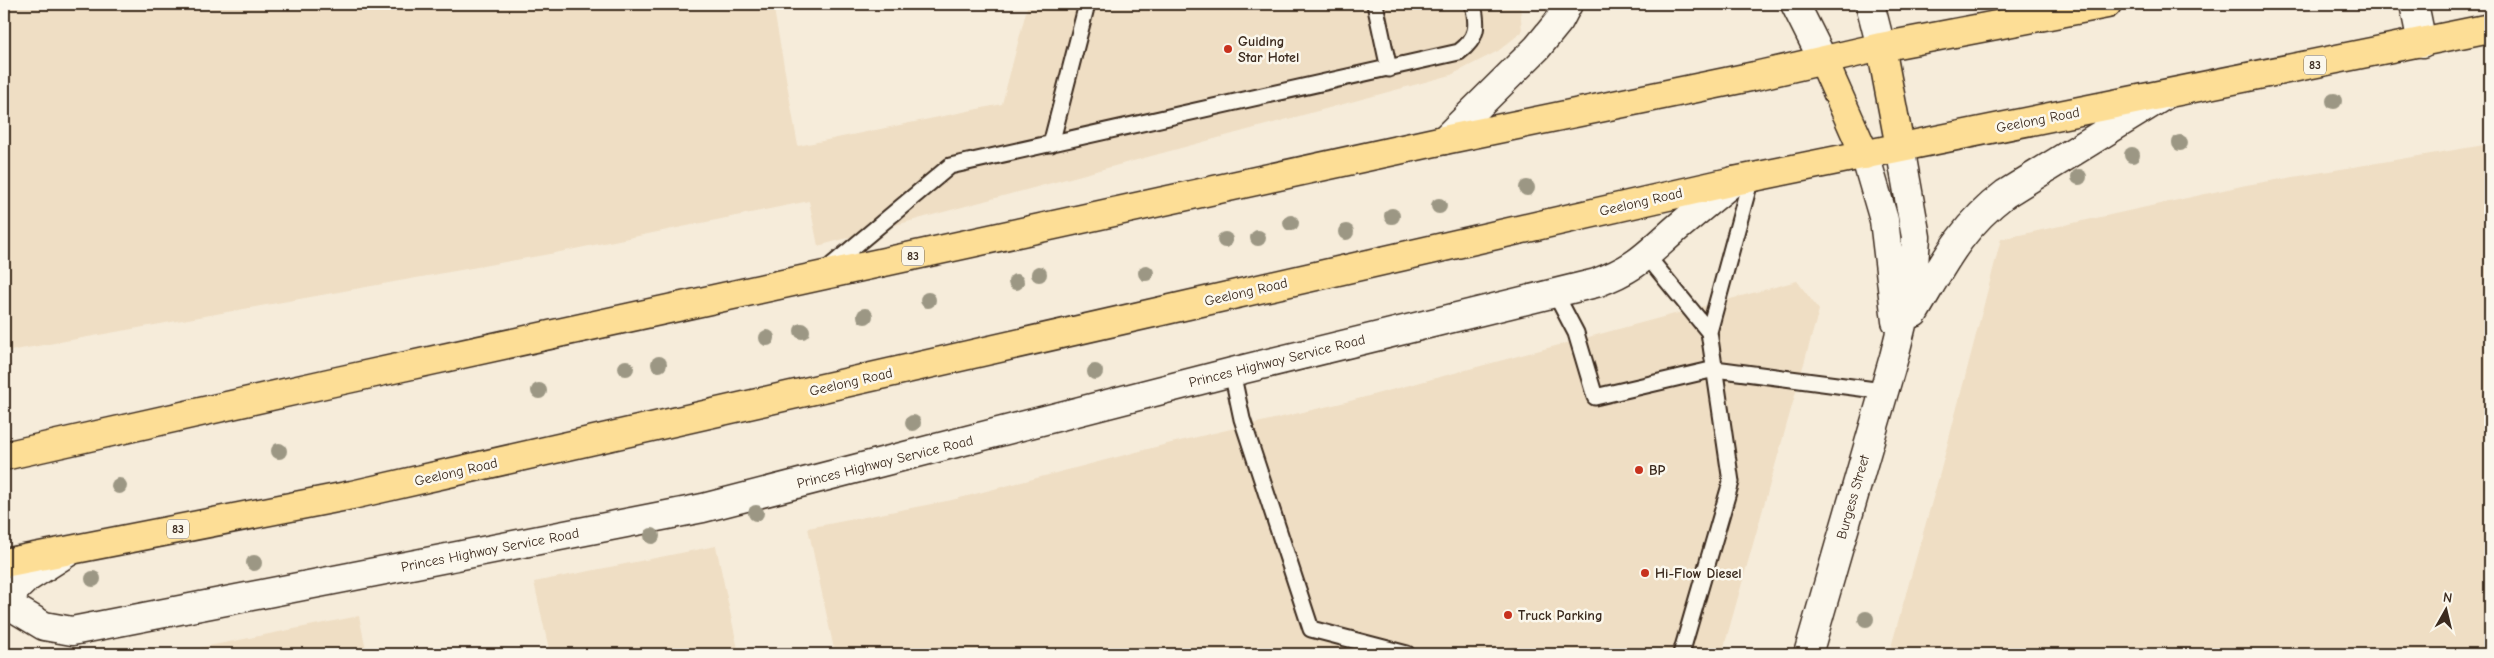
<svg xmlns="http://www.w3.org/2000/svg" width="2494" height="658" viewBox="0 0 2494 658" font-family="'Comic Neue',sans-serif">
<style>
.built{fill:#efdec4}
.lines{fill:none;stroke-linecap:round;stroke-linejoin:round}
.service-casing{stroke:#3b2a1e;stroke-width:19}
.minor-casing{stroke:#3b2a1e;stroke-width:31}
.trunk-casing{stroke:#3b2a1e;stroke-width:31}
.service{stroke:#fbf7ec;stroke-width:15}
.minor{stroke:#fbf7ec;stroke-width:28}
.trunk{stroke:#fdde96;stroke-width:28}
.tree{fill:#9c9784}
.poi-dot{fill:#c8321e;stroke:#fbf7ec;stroke-width:2}
.labels{text-anchor:middle;dominant-baseline:central;stroke-width:5;stroke-linejoin:round;paint-order:stroke}
.shield{fill:#fbf7ec;stroke:#75685c;stroke-width:1}
.shield-label{font-size:12px;font-weight:bold;fill:#3b2a1e}
.poi-label{font-size:14px;font-weight:bold;fill:#3b2a1e;stroke:#fbf7ec;text-anchor:start}
.street-label{font-size:14px;fill:#3b2a1e;stroke:#fbf7ec}
</style>
<rect width="100%" height="100%" fill="#f6ecda"/>
<filter id="ink" filterUnits="userSpaceOnUse"><feTurbulence type="fractalNoise" baseFrequency=".02" numOctaves="2"/><feDisplacementMap in="SourceGraphic" scale="10" xChannelSelector="R" yChannelSelector="G"/><feConvolveMatrix kernelMatrix="1 2 1 2 8 2 1 2 1" color-interpolation-filters="sRGB"/></filter>
<g filter="url(#ink)">
<path class="built" d="M 4,4 L 773,4 L 798,146 L 1002,104 L 1028,4 L 1520,4 L 1522,32 L 1498,51 L 1451,75 L 818,246 L 809,201 L 555,253 L 4,352 Z
M 2490,144 L 2490,654 L 1889,654 L 1940,473 L 2001,239 L 2246,185 Z
M 1797,281 L 1819,310 L 1722,654 L 835,654 L 808,528 L 952,500 L 1167,444 L 1350,401 Z
M 716,546 L 739,654 L 550,654 L 534,582 Z
M 359,616 L 367,654 L 168,654 L 264,635 Z"/>
<g class="lines">
<g class="service-casing">
<path id="service" d="M 1375,4 L 1389,69
M 1051,144 L 1087,4
M 1647,256 L 1709,332
M 826,270 L 950,166 L 1459,52 C 1478,38 1478,26 1473,4
M 1555,293 L 1576,333 L 1595,397 L 1715,369 L 1883,391
M 1232,372 L 1242,419 L 1311,629 L 1407,654
M 1681,654 L 1731,482 L 1709,332 L 1751,178"/>
</g>
<g class="minor-casing">
<path id="minor" d="M 1795,4 L 1823,60
M 1870,4 L 1881,47
M 2414,4 L 2422,43
M 1444,140 L 1537,48 L 1559,21 L 1568,4
M 1865,155 L 1884,220 L 1896,321
M 1914,313 C 1943,265 1959,229 2005,194 L 2165,95
M 4,600 L 26,579 L 70,551
M 4,602 L 44,626 L 72,631 L 703,508 L 1232,372 L 1596,283 C 1637,268 1646,255 1677,228 C 1696,212 1715,196 1734,181
M 1808,654 L 1894,357 L 1913,280 L 1916,237 L 1900,147"/>
</g>
<g class="trunk-casing">
<path id="trunk" d="M 1881,47 L 1900,147
M 1823,60 L 1865,155
M 4,456 L 338,381 L 1444,140 L 1755,76 L 1881,47 L 2107,4
M 4,563 L 352,495 L 1734,181 L 2490,28"/>
</g>
<use href="#service" class="service"/>
<use href="#minor" class="minor"/>
<use href="#trunk" class="trunk"/>
</g>
<g class="tree">
<circle cx="2334" cy="101" r="8"/>
<circle cx="2180" cy="143" r="8"/>
<circle cx="2132" cy="155" r="8"/>
<circle cx="2079" cy="177" r="8"/>
<circle cx="1527" cy="188" r="8"/>
<circle cx="1439" cy="206" r="8"/>
<circle cx="1392" cy="216" r="8"/>
<circle cx="1291" cy="223" r="8"/>
<circle cx="1346" cy="232" r="8"/>
<circle cx="1258" cy="238" r="8"/>
<circle cx="1225" cy="240" r="8"/>
<circle cx="1146" cy="273" r="8"/>
<circle cx="1039" cy="274" r="8"/>
<circle cx="1016" cy="282" r="8"/>
<circle cx="928" cy="300" r="8"/>
<circle cx="865" cy="316" r="8"/>
<circle cx="802" cy="331" r="8"/>
<circle cx="767" cy="338" r="8"/>
<circle cx="659" cy="364" r="8"/>
<circle cx="626" cy="368" r="8"/>
<circle cx="1095" cy="372" r="8"/>
<circle cx="539" cy="391" r="8"/>
<circle cx="913" cy="423" r="8"/>
<circle cx="279" cy="451" r="8"/>
<circle cx="119" cy="486" r="8"/>
<circle cx="756" cy="513" r="8"/>
<circle cx="652" cy="536" r="8"/>
<circle cx="254" cy="563" r="8"/>
<circle cx="93" cy="579" r="8"/>
<circle cx="1866" cy="619" r="8"/>
</g>
</g>
<g class="poi-dot">
<circle cx="1228" cy="49" r="5"/>
<circle cx="1639" cy="470" r="5"/>
<circle cx="1645" cy="573" r="5"/>
<circle cx="1508" cy="615" r="5"/>
</g>
<g class="labels">
<g class="shield">
<rect x="2304" y="55.5" width="22" height="19" rx="4"/>
<rect x="902" y="246.5" width="22" height="19" rx="4"/>
<rect x="167" y="519.5" width="22" height="19" rx="4"/>
</g>
<g class="shield-label">
<text x="2315" y="65">83</text>
<text x="913" y="256">83</text>
<text x="178" y="529">83</text>
</g>
<g class="poi-label">
<text x="1238" y="41">Guiding<tspan x="1238" dy="16">Star Hotel</tspan></text>
<text x="1649" y="470">BP</text>
<text x="1655" y="573">Hi-Flow Diesel</text>
<text x="1518" y="615">Truck Parking</text>
</g>
<g class="street-label">
<text transform="translate(2038 120) rotate(-11)">Geelong Road</text>
<text transform="translate(1641 202) rotate(-13)">Geelong Road</text>
<text transform="translate(1246 292) rotate(-13)">Geelong Road</text>
<text transform="translate(1277 361) rotate(-14)">Princes Highway Service Road</text>
<text transform="translate(851 382) rotate(-13)">Geelong Road</text>
<text transform="translate(885 462) rotate(-14)">Princes Highway Service Road</text>
<text transform="translate(456 472) rotate(-13)">Geelong Road</text>
<text transform="translate(1853 497) rotate(-74)">Burgess Street</text>
<text transform="translate(490 550) rotate(-11)">Princes Highway Service Road</text>
</g>
</g>
<rect width="2494" height="658" fill="none" stroke="#fbf7ec" stroke-width="20"/>
<rect x="10" y="10" width="2474" height="638" fill="none" stroke="#3b2a1e" stroke-width="2" filter="url(#ink)"/>
<g transform="translate(2446 610) rotate(8)" stroke="#fbf7ec" stroke-width="4" paint-order="stroke">
<path d="M0-4L9 19L0 12L-9 19Z" fill="#3b2a1e"/>
<text y="-8" font-size="14" font-weight="bold" text-anchor="middle" fill="#3b2a1e">N</text>
</g>
</svg>
